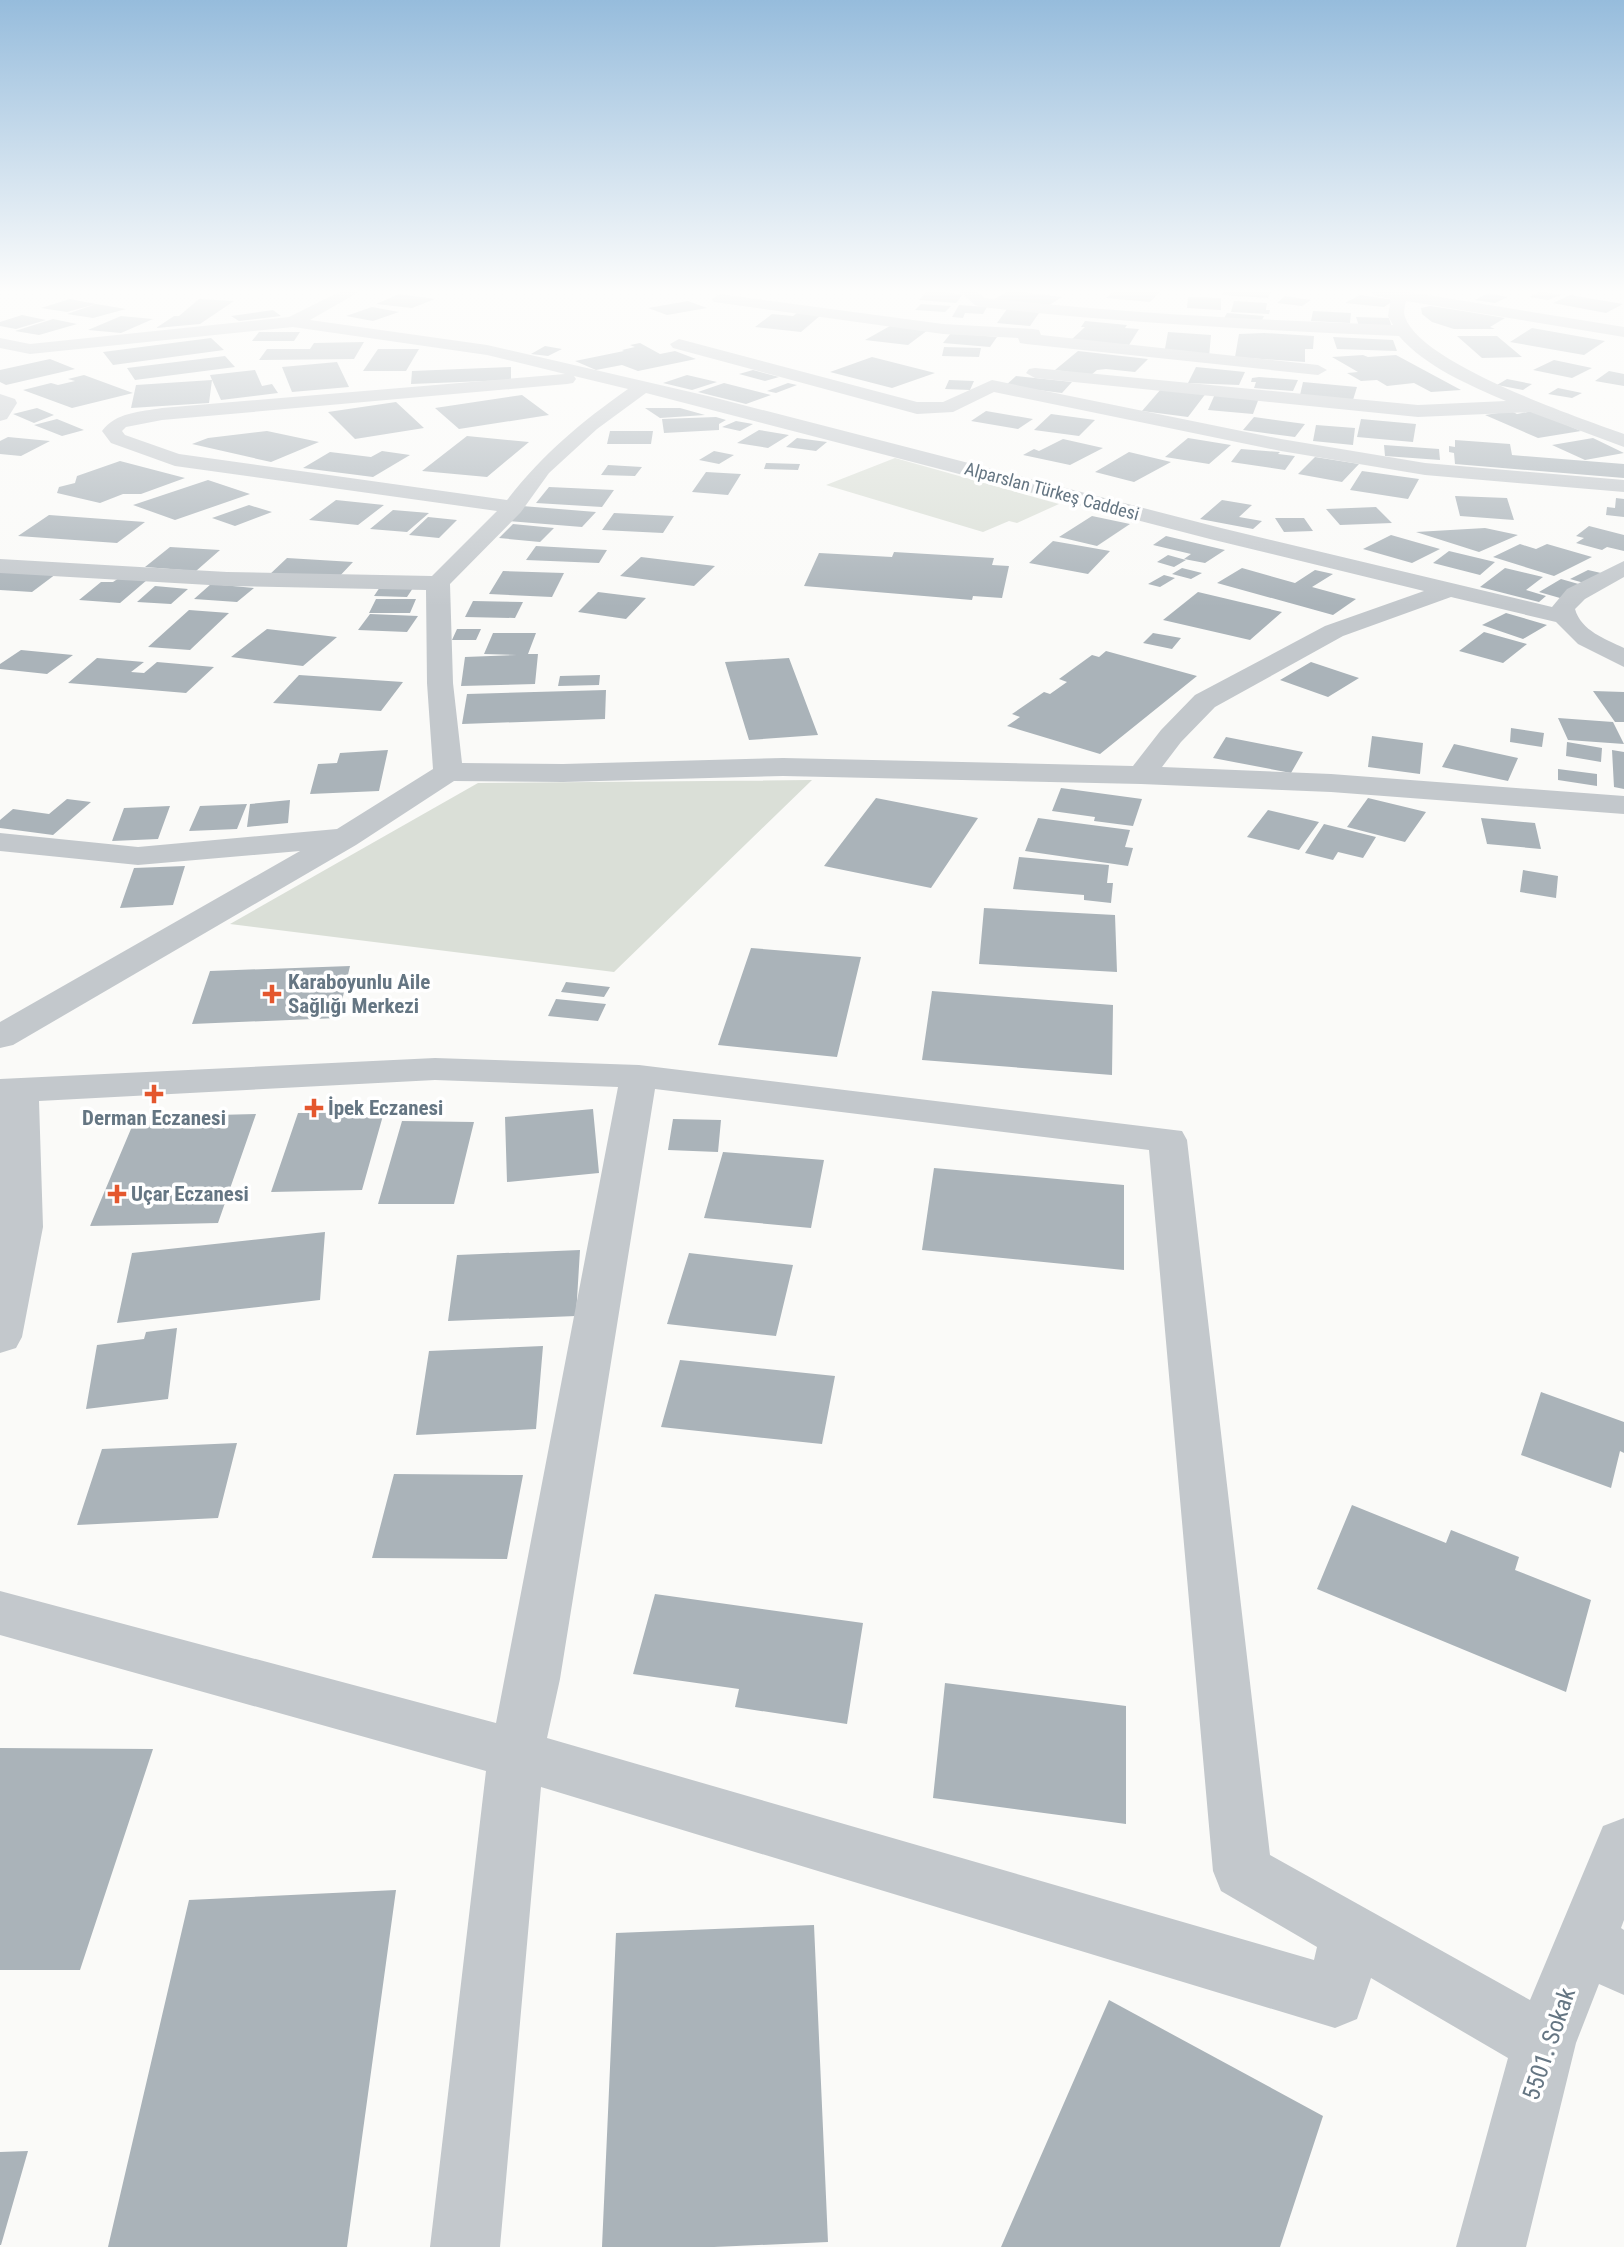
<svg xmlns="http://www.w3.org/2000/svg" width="1624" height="2247" viewBox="0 0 1624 2247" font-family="'Roboto Condensed',sans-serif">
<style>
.green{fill:#dadfd7}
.building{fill:#aab3b9}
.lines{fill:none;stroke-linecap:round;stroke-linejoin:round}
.minor{fill:#c3c8cc;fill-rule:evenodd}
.poi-dot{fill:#e4572e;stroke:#fff;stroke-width:2.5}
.labels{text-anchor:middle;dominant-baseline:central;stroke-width:7;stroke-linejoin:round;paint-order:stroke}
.far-street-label{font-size:18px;fill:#657683;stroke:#fff}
.poi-label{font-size:21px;font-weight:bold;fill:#657683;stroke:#fff;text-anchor:start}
.near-street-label{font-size:24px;fill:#657683;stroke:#fff}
</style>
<rect width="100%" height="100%" fill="#fafaf8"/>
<path class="green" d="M 895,458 L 1059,504 L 1017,523 L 1009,521 L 983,532 L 826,485 Z
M 812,780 L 614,972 L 230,924 L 478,783 Z"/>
<path class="building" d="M 926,292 L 942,292 L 963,294 L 956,303 L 919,300 Z
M 1006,292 L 1022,292 L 1062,297 L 1046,307 L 993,300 Z
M 1113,292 L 1160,292 L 1150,302 L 1106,298 Z
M 1223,292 L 1271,292 L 1268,298 L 1222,295 Z
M 1540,292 L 1546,292 L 1561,295 L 1548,300 L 1529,297 Z
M 1488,293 L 1508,297 L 1495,303 L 1475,300 Z
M 399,294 L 435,299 L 412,308 L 376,304 Z
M 1360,295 L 1395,300 L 1384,307 L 1345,303 Z
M 1570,295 L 1623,304 L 1606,313 L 1553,303 Z
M 1285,296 L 1311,300 L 1302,306 L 1277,303 Z
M 1188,297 L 1221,298 L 1221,310 L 1187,308 Z
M 70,299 L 96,304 L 67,312 L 41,308 Z
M 199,299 L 234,301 L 200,324 L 156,328 L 174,316 L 179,316 Z
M 688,301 L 707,308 L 667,315 L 648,308 Z
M 1234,301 L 1267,303 L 1266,310 L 1270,310 L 1269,314 L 1231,312 Z
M 96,304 L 126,309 L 93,318 L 67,314 Z
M 921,304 L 951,306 L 945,312 L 915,310 Z
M 959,305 L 987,307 L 983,314 L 965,313 L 963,318 L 952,317 Z
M 1430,306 L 1457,310 L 1505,318 L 1490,327 L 1495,329 L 1454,329 L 1432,322 L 1422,314 L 1421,308 Z
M 372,307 L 399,312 L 373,321 L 346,316 Z
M 1007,309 L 1027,310 L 1039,313 L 1030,326 L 997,323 Z
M 273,310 L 281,316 L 239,321 L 231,316 Z
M 1313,311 L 1351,313 L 1350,323 L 1311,321 Z
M 797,313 L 821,315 L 801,332 L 755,327 L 772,314 L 793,316 Z
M 1227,313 L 1264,316 L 1260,324 L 1223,320 Z
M 22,315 L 46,320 L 16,329 L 0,326 L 0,322 Z
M 121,316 L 153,319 L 121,333 L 88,330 Z
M 1356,317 L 1389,318 L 1392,328 L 1359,326 Z
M 53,319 L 77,324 L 39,335 L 15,331 Z
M 1085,321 L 1127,325 L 1125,328 L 1139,329 L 1129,345 L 1071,340 L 1085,327 L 1081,327 Z
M 890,326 L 928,330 L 908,345 L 865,340 Z
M 1532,328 L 1605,341 L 1584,355 L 1510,342 Z
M 259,332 L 300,332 L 294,341 L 252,341 Z
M 1168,332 L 1211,335 L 1209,357 L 1164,354 Z
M 951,333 L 997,337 L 990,347 L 943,343 Z
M 1264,333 L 1314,336 L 1313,349 L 1305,349 L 1305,362 L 1235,357 L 1239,334 Z
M 1457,336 L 1497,336 L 1522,357 L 1482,358 Z
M 1333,337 L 1393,340 L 1397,351 L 1337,349 Z
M 211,338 L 224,350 L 113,365 L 103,352 Z
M 364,342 L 354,359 L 259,360 L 267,349 L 310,349 L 314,343 Z
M 640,343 L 660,354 L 675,351 L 696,359 L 638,371 L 622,365 L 596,370 L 575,361 L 624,351 L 622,350 L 635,347 L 630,345 Z
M 545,346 L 562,349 L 548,356 L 531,354 Z
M 944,347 L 981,348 L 979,357 L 942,356 Z
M 378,349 L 419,349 L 406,371 L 363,371 Z
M 1078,351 L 1148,359 L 1135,372 L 1106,369 L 1097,370 L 1091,375 L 1055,370 Z
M 1363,355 L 1368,357 L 1396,355 L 1461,390 L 1431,392 L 1414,383 L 1387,386 L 1377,380 L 1361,381 L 1347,373 L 1358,372 L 1332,357 Z
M 225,356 L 235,367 L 135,380 L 127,368 Z
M 872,357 L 935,373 L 892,388 L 830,372 Z
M 50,359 L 75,369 L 6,385 L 0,382 L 0,370 Z
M 1554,360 L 1592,368 L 1572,378 L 1533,370 Z
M 337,362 L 349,387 L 292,392 L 282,367 Z
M 511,367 L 511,380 L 411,384 L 412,371 Z
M 1196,367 L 1245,372 L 1239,385 L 1188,383 Z
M 255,370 L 262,386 L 272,384 L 278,393 L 221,400 L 212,380 L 209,403 L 131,408 L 136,385 L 212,380 L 210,375 Z
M 753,370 L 779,377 L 765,381 L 739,374 Z
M 1609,371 L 1624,374 L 1624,386 L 1595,381 Z
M 84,375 L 133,393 L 72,408 L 23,390 L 51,383 L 58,385 L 75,381 L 68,379 Z
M 687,375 L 717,382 L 692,390 L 663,383 Z
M 1016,376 L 1072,382 L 1062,393 L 1005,386 Z
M 1259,377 L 1298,380 L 1293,391 L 1254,388 L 1256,382 L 1251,382 L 1252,378 Z
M 1507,379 L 1532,384 L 1523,390 L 1497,385 Z
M 949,380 L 974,381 L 970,390 L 945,389 Z
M 1303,382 L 1357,387 L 1353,400 L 1300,395 Z
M 724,383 L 771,395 L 746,404 L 698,392 Z
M 788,383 L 797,385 L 776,393 L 767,391 Z
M 1558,388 L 1582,393 L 1572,398 L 1548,394 Z
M 1161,389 L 1207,392 L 1188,417 L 1142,411 Z
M 1215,394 L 1259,398 L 1253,414 L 1208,410 Z
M 522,395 L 549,415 L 459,429 L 435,408 Z
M 396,402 L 424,428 L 355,439 L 328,412 Z
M 37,408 L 54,415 L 34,423 L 13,414 Z
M 645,408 L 680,408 L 705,415 L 660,418 Z
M 986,411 L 1033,419 L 1018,429 L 971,421 Z
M 1511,411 L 1517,414 L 1533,411 L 1581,431 L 1538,438 L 1485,415 Z
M 1051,414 L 1095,420 L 1079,436 L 1034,430 Z
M 716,417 L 726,420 L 719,424 L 719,430 L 664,433 L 662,419 Z
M 1254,417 L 1305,424 L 1295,437 L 1243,430 Z
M 57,419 L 84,430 L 62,436 L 34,425 Z
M 1361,419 L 1416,424 L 1413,442 L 1357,437 Z
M 736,421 L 753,424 L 740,431 L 722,427 Z
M 1316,425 L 1355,428 L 1353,445 L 1313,441 Z
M 759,430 L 789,435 L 768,448 L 737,443 Z
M 267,431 L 319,442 L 271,462 L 192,444 L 208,438 Z
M 610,431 L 653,431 L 651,444 L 607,444 Z
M 467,436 L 529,442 L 487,477 L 422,471 Z
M 8,437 L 50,441 L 21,456 L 0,454 L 0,441 Z
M 797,438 L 827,442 L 816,451 L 786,447 Z
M 1188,438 L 1231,445 L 1209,464 L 1165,457 Z
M 1593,438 L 1624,453 L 1585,460 L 1552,445 Z
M 1063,439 L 1103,448 L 1070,465 L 1023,455 L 1034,449 L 1039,451 Z
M 1455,440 L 1510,444 L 1512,455 L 1624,464 L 1624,478 L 1455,464 L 1454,453 L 1449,452 L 1449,446 L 1455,447 Z
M 1384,445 L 1439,449 L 1440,460 L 1385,456 Z
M 1241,449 L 1280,452 L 1278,454 L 1295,456 L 1285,470 L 1231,462 Z
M 382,451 L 410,455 L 373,477 L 303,468 L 330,452 L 371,457 Z
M 714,451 L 734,455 L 719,464 L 699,460 Z
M 1129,452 L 1171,462 L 1134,482 L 1095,472 Z
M 1315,457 L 1359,464 L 1342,482 L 1298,474 Z
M 120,461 L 185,478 L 141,494 L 123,494 L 100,503 L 57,493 L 59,487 L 75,483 L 77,476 Z
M 766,463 L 800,464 L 798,470 L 764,469 Z
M 608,465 L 642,467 L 635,476 L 601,475 Z
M 1362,471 L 1419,479 L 1408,499 L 1350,490 Z
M 706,472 L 741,474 L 728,495 L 692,492 Z
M 208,480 L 250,494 L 175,520 L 133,505 Z
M 549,487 L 614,490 L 602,507 L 536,503 Z
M 1455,496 L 1507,498 L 1514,520 L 1460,516 Z
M 1616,498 L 1624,499 L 1624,517 L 1606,515 L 1607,507 L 1615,508 Z
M 336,500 L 384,505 L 358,525 L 309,520 Z
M 1222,500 L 1252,505 L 1239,517 L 1262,521 L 1253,529 L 1200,519 Z
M 249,505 L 272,512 L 235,526 L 212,518 Z
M 522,506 L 596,512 L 582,527 L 507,521 Z
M 1376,507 L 1392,523 L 1340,525 L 1326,509 Z
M 393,510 L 429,513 L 407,532 L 370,529 Z
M 614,513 L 674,516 L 663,533 L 602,530 Z
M 49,515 L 145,522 L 117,543 L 18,536 Z
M 1092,516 L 1130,524 L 1097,546 L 1059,537 Z
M 428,517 L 457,520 L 439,538 L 409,535 Z
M 1275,518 L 1304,518 L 1313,531 L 1284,532 Z
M 513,524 L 554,528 L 540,542 L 499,538 Z
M 1589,526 L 1624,535 L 1624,551 L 1607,547 L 1602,550 L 1576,543 L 1584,538 L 1576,536 Z
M 1485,528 L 1518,535 L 1479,552 L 1416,532 Z
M 1391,535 L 1440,549 L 1412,563 L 1363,549 Z
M 1166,536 L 1225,550 L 1205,563 L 1184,559 L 1191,554 L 1153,545 Z
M 1053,541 L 1110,551 L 1088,574 L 1029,563 Z
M 1520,544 L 1536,549 L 1547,544 L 1592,557 L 1554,576 L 1493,557 Z
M 536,546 L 607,550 L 599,563 L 526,560 Z
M 170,547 L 220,550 L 196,571 L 145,567 Z
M 1449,551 L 1495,562 L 1480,575 L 1433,563 Z
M 894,552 L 994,558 L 992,565 L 1009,566 L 1002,598 L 973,596 L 972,600 L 804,586 L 819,553 L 892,557 Z
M 1168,555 L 1186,560 L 1174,567 L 1157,562 Z
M 641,557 L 715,566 L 694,586 L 620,576 Z
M 287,558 L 353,562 L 336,580 L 268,576 Z
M 1182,568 L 1202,573 L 1191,579 L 1172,574 Z
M 1242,568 L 1295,583 L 1315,570 L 1333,574 L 1312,587 L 1356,599 L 1333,615 L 1217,583 Z
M 1505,568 L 1543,577 L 1526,590 L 1546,596 L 1539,602 L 1480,587 Z
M 0,570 L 56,574 L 32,592 L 0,590 Z
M 1588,570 L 1601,573 L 1584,583 L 1570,579 Z
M 503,571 L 564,573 L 552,597 L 489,594 Z
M 1164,575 L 1175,578 L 1160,587 L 1148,584 Z
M 119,578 L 147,580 L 120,603 L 79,600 L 101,582 L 113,582 Z
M 1561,579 L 1582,585 L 1560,598 L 1539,592 Z
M 211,584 L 254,588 L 237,602 L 194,599 Z
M 155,586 L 188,589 L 171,604 L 137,602 Z
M 380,587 L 413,588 L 407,597 L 374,596 Z
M 598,592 L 646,598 L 626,619 L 578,612 Z
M 1198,592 L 1282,612 L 1250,640 L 1163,620 Z
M 376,599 L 416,599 L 410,613 L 369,613 Z
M 473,601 L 523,602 L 515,618 L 465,617 Z
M 189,610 L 229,613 L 190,650 L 148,647 Z
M 1506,613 L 1547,625 L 1523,639 L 1482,625 Z
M 370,614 L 418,616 L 407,632 L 358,630 Z
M 267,629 L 337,637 L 303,666 L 231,657 Z
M 457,629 L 481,629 L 476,640 L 452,640 Z
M 1484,632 L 1527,644 L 1503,663 L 1459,651 Z
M 493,633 L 536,633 L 528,654 L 538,654 L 535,684 L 461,686 L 465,657 L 517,655 L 484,654 Z
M 1153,633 L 1181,638 L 1172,649 L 1143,643 Z
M 21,650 L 73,655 L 47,674 L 0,669 L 0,664 Z
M 1106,651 L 1197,676 L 1100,754 L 1007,726 L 1020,717 L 1012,714 L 1044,692 L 1050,694 L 1067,682 L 1059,679 L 1092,655 L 1099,657 Z
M 97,658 L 144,662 L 131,672 L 144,673 L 157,662 L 214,667 L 186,693 L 68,683 Z
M 789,658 L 818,735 L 749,740 L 725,662 Z
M 1311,662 L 1359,678 L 1328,697 L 1280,680 Z
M 299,675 L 403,682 L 381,711 L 273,703 Z
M 600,675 L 599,685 L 558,686 L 560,676 Z
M 606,690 L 605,719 L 462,724 L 467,694 Z
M 1593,691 L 1624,692 L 1624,722 L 1615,722 Z
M 1558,718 L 1613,722 L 1624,744 L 1568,740 Z
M 1511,728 L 1544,733 L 1542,747 L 1510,742 Z
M 1372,736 L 1423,743 L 1420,774 L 1368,767 Z
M 1226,737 L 1303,752 L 1291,773 L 1213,758 Z
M 1567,742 L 1602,748 L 1601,762 L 1566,756 Z
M 1454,744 L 1518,758 L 1508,781 L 1442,767 Z
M 388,750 L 379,791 L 310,794 L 318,764 L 337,763 L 340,753 Z
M 1612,750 L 1624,752 L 1624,789 L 1614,787 Z
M 1558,769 L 1597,774 L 1597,786 L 1558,780 Z
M 1061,788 L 1142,799 L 1133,826 L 1094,821 L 1095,817 L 1052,811 Z
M 876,798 L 978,818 L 931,888 L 824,866 Z
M 1368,798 L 1426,812 L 1405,842 L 1347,827 Z
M 67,799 L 91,802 L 53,835 L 0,828 L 0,820 L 13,809 L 49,814 Z
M 290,800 L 288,823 L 247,827 L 250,804 Z
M 247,804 L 237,829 L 189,831 L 200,806 Z
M 170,806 L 158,839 L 112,841 L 124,808 Z
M 1268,810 L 1319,822 L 1299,850 L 1247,837 Z
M 1038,818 L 1130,830 L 1125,847 L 1133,848 L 1128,866 L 1025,851 Z
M 1481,818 L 1535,823 L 1541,849 L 1487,844 Z
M 1324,824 L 1376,837 L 1363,858 L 1338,852 L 1333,860 L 1305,853 Z
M 1019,857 L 1109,865 L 1107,883 L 1113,883 L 1111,903 L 1084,900 L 1084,895 L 1013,889 Z
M 185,866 L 173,905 L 120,908 L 134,868 Z
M 1523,870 L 1558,876 L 1556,898 L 1520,892 Z
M 984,908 L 1115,915 L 1117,972 L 979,964 Z
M 751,948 L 861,957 L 837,1057 L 718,1045 Z
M 350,966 L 338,1018 L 192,1024 L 210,971 Z
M 566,982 L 610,987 L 604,997 L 561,992 Z
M 932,991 L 1113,1005 L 1112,1075 L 922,1060 Z
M 556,999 L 606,1004 L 598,1021 L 548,1016 Z
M 593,1109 L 599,1173 L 507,1182 L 505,1117 Z
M 384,1112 L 362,1190 L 271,1192 L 298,1113 Z
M 256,1114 L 218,1223 L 90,1226 L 136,1117 Z
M 673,1119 L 721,1120 L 718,1152 L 668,1150 Z
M 402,1121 L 474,1122 L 454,1204 L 378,1204 Z
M 723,1152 L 824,1160 L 811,1228 L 704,1218 Z
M 934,1168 L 1124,1185 L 1124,1270 L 922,1250 Z
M 325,1232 L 320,1300 L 117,1323 L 132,1253 Z
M 580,1250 L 576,1316 L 448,1321 L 457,1255 Z
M 689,1253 L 793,1265 L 776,1336 L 667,1324 Z
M 177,1328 L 168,1399 L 86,1409 L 97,1345 L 144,1339 L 146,1332 Z
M 543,1346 L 536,1429 L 416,1435 L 429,1351 Z
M 680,1360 L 835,1376 L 822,1444 L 661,1427 Z
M 1541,1392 L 1624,1422 L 1624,1453 L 1620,1451 L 1611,1488 L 1521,1455 Z
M 237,1443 L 218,1518 L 77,1525 L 102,1449 Z
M 394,1474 L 523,1475 L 507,1559 L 372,1558 Z
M 1352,1505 L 1446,1543 L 1451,1530 L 1519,1557 L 1515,1570 L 1591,1600 L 1566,1692 L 1317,1589 Z
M 655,1594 L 863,1623 L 847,1724 L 735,1707 L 739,1689 L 633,1674 Z
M 945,1683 L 1126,1706 L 1126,1824 L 933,1798 Z
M 0,1748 L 153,1749 L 80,1970 L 0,1970 Z
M 396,1890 L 347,2247 L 108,2247 L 189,1900 Z
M 814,1925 L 828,2242 L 714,2247 L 602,2247 L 616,1933 Z
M 1109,2000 L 1323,2116 L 1280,2247 L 1001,2247 Z
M 28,2151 L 1,2245 L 0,2245 L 0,2152 Z"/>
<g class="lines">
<path class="minor" d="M 339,292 L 359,292 L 310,320 L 487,345 L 712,397 L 1221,528 L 1552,607 L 1567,589 L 1624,561 L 1624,577 L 1585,599 L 1575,609 C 1581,631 1606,639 1624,648 L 1624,667 L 1578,644 L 1556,622 L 1451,597 L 1343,636 L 1215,707 L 1181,742 L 1162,767 L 1331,774 L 1624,796 L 1624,814 L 1331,792 L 1141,784 L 783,776 L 563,782 L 454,781 L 356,845 L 13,1045 L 0,1048 L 0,1022 L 300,851 L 138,865 L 0,851 L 0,833 L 138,847 L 337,829 L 433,769 L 427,683 L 426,590 L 227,586 L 0,573 L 0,559 L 227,572 L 432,576 L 497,511 L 175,466 L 111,443 L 102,431 C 116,412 140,412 162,408 L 565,374 L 487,355 L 293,327 L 30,354 L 0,348 L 0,338 L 30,344 L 289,317 ZM 574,376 L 628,389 C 580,423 544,453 507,500 L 179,454 L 125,435 L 122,431 L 126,427 L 162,420 L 567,384 L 573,383 L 576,379 ZM 646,393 L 1210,539 L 1424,591 L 1325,626 L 1195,695 L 1161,730 L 1133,766 L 783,758 L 563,764 L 462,763 L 453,683 L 450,584 L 521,512 L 549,473 L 597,429 Z
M 960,292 L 978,292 L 985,298 C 1121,313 1257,320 1393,325 L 1388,316 L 1391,299 L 1373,295 L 1371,292 L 1409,292 L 1624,327 L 1624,337 L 1406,301 C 1405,306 1403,312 1405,317 C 1421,364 1577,417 1624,434 L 1624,447 L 1530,412 L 1418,417 L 1035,378 L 1026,373 L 1029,369 L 1035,368 L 1418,405 L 1506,401 C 1469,385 1426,367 1399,336 C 1259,330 1120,323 981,307 L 975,305 Z
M 720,294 L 943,324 L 1033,329 L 1039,330 L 1041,335 L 1318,365 L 1327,370 L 1318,375 L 1026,344 L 1020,343 L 1018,338 L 943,334 L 714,302 L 712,299 Z
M 679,339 L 917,402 L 943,402 L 992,380 L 1281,439 L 1425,463 L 1624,480 L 1624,492 L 1425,475 L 1281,451 L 994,392 L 953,412 L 917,414 L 673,348 L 670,344 Z
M 0,394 L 15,399 L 17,403 L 7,419 L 0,421 Z
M 435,1058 L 639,1065 L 1182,1131 L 1187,1140 L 1270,1855 L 1530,2000 L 1603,1826 L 1624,1818 L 1624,1920 L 1621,1928 L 1624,1930 L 1624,1995 L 1599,1984 L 1576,2043 L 1526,2247 L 1456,2247 L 1508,2058 L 1371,1978 L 1357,2019 L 1335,2028 L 541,1787 L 500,2247 L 430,2247 L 486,1771 L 0,1635 L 0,1591 L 496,1723 L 618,1087 L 435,1080 L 39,1101 L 43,1227 L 22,1337 L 16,1348 L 0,1353 L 0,1079 ZM 655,1089 L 1149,1150 L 1213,1871 L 1221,1891 L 1317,1947 L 1314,1960 L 547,1738 L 560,1679 Z"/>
</g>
<linearGradient id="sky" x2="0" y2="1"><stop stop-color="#96bcdc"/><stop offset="0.48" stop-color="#fdfdfc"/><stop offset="1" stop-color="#fdfdfc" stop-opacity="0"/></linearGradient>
<rect width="1624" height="607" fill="url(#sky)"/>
<g class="poi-dot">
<path d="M268.5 983.5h7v7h7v7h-7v7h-7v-7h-7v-7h7z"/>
<path d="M150.5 1083.5h7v7h7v7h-7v7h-7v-7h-7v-7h7z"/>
<path d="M310.5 1097.5h7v7h7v7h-7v7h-7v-7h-7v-7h7z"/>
<path d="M113.5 1183.5h7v7h7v7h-7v7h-7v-7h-7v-7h7z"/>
</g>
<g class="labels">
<g class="far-street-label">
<text transform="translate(1052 491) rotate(15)">Alparslan Türkeş Caddesi</text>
</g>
<g class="poi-label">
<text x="288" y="982">Karaboyunlu Aile<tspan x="288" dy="24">Sağlığı Merkezi</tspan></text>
<text x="328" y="1108">İpek Eczanesi</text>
<text x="154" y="1118" text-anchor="middle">Derman Eczanesi</text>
<text x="131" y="1194">Uçar Eczanesi</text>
</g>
<g class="near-street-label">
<text transform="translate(1549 2044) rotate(-71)">5501. Sokak</text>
</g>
</g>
</svg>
